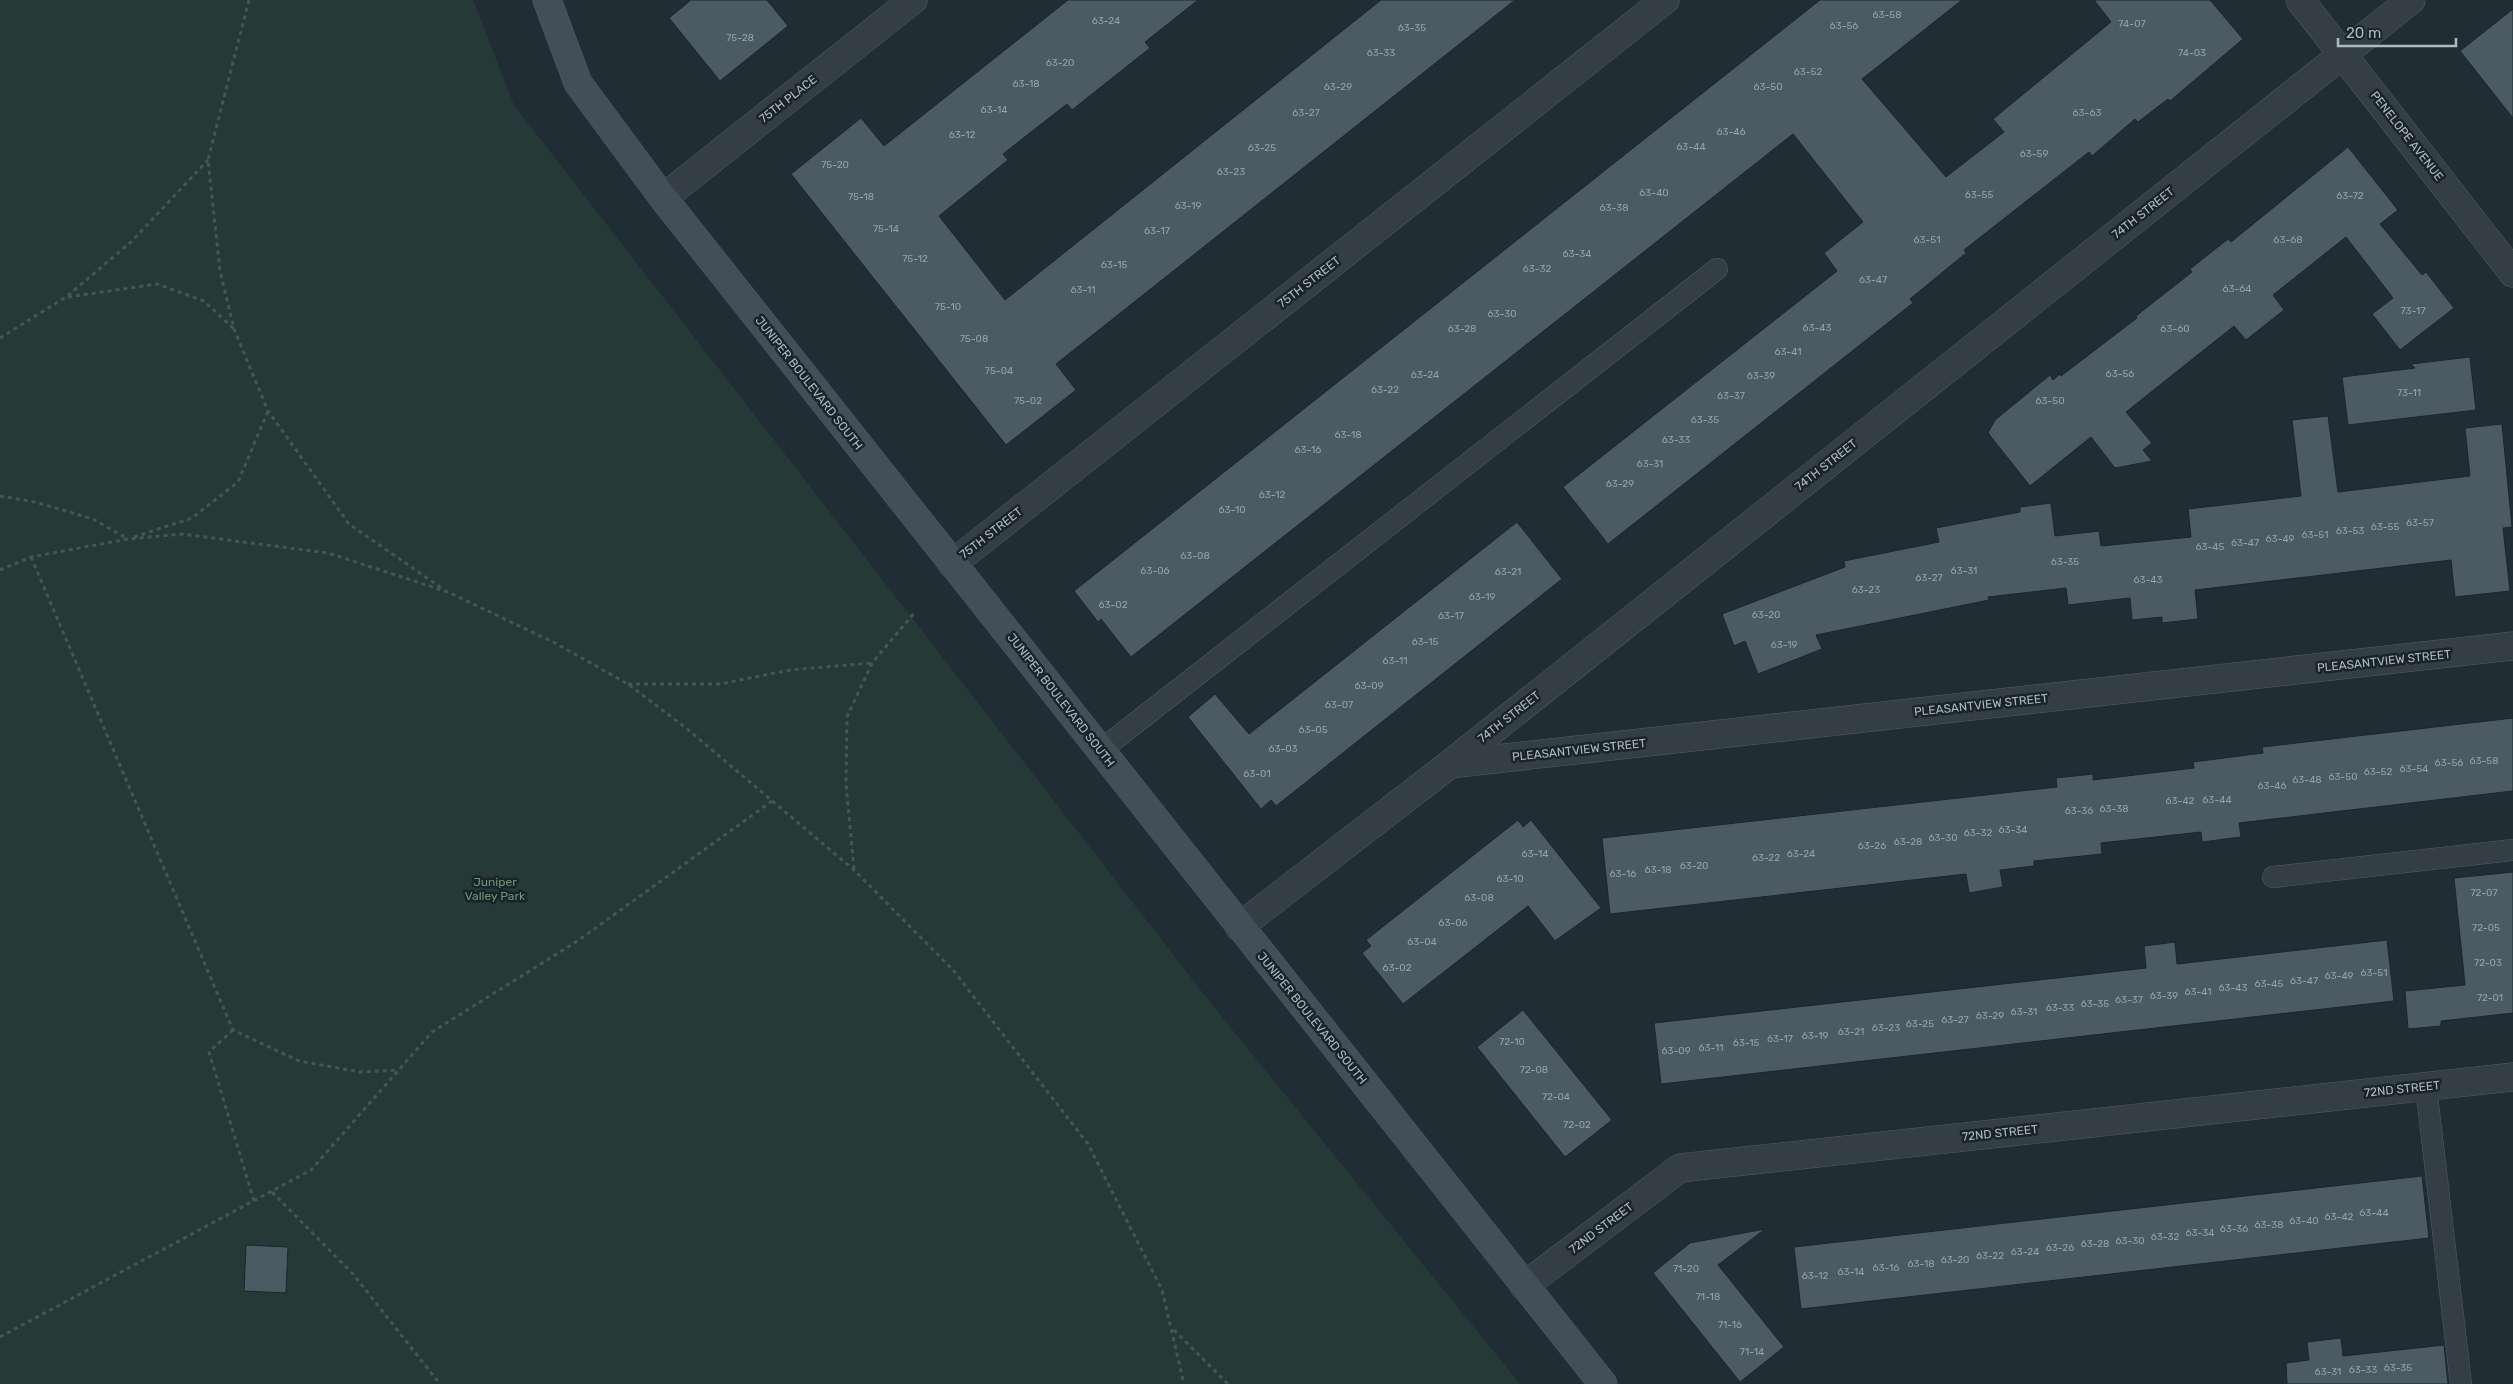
<svg xmlns="http://www.w3.org/2000/svg" width="2513" height="1384" viewBox="0 0 2513 1384" font-family="Rubik,sans-serif">
<style>
.green{fill:#253a36}
.building{fill:#4b5a63;stroke:#1b262c}
.lines{fill:none;stroke-linecap:round;stroke-linejoin:round}
.lane-casing{stroke:#515d63;stroke-width:22}
.street-casing{stroke:#515d63;stroke-width:29}
.secondary-casing{stroke:#515d63;stroke-width:29}
.path{stroke:#445755;stroke-width:3;stroke-dasharray:4 4;stroke-linecap:butt}
.lane{stroke:#343f45;stroke-width:21}
.street{stroke:#343f45;stroke-width:28}
.secondary{stroke:#424f58;stroke-width:28}
.labels{text-anchor:middle;dominant-baseline:central;stroke-width:5;stroke-linejoin:round;paint-order:stroke}
.number-label{font-size:10px;fill:#95a2aa}
.street-label{font-size:12px;fill:#aebac2;stroke:#19242a}
.park-label{font-size:12px;fill:#6f9670;stroke:#19242a}
</style>
<rect width="100%" height="100%" fill="#202d35"/>
<path class="green" d="M 0,0 L 473,0 L 514,105 L 1210,1002 L 1520,1384 L 0,1384 Z"/>
<path class="building" d="M 691,0 L 767,0 L 788,26 L 720,81 L 669,18 Z
M 1068,0 L 1198,0 L 1145,42 L 1150,48 L 1072,110 L 1067,104 L 1003,154 L 1008,160 L 939,216 L 1005,300 L 1381,0 L 1515,0 L 1056,364 L 1076,390 L 1006,445 L 791,174 L 861,118 L 884,146 Z
M 1820,0 L 1962,0 L 1862,79 L 1946,177 L 2004,132 L 1993,119 L 2111,22 L 2094,0 L 2210,0 L 2243,39 L 2170,101 L 2168,99 L 2138,122 L 2135,119 L 2092,156 L 2089,152 L 1964,250 L 1966,253 L 1910,299 L 1913,303 L 1608,544 L 1563,487 L 1837,271 L 1824,253 L 1863,222 L 1793,134 L 1131,657 L 1101,619 L 1098,622 L 1074,591 Z
M 2513,9 L 2513,118 L 2460,51 Z
M 2348,147 L 2398,210 L 2380,224 L 2422,275 L 2426,272 L 2454,308 L 2400,350 L 2372,314 L 2393,298 L 2346,237 L 2273,295 L 2284,310 L 2246,340 L 2234,326 L 2126,412 L 2152,443 L 2143,450 L 2152,461 L 2115,468 L 2091,437 L 2030,486 L 1988,433 L 1995,420 L 2050,375 L 2053,380 L 2060,374 L 2061,376 L 2137,318 L 2136,316 L 2192,272 L 2190,269 L 2228,239 L 2231,242 Z
M 2470,357 L 2476,410 L 2348,425 L 2342,377 L 2415,368 L 2411,364 Z
M 2328,416 L 2338,492 L 2470,476 L 2465,428 L 2502,424 L 2512,527 L 2503,528 L 2510,591 L 2455,597 L 2451,560 L 2195,590 L 2198,619 L 2162,623 L 2162,617 L 2132,620 L 2130,598 L 2068,605 L 2066,588 L 1988,597 L 1989,600 L 1816,635 L 1822,649 L 1758,674 L 1745,641 L 1734,646 L 1722,614 L 1845,567 L 1844,561 L 1939,542 L 1936,528 L 2020,512 L 2020,507 L 2051,503 L 2055,536 L 2099,531 L 2101,546 L 2191,537 L 2188,509 L 2301,496 L 2292,420 Z
M 1517,522 L 1562,579 L 1276,806 L 1271,800 L 1261,809 L 1188,717 L 1215,694 L 1249,734 Z
M 2513,718 L 2513,791 L 2239,823 L 2241,837 L 2202,842 L 2201,832 L 2101,843 L 2102,854 L 2034,861 L 2034,866 L 2000,870 L 2003,887 L 1969,893 L 1966,874 L 1610,914 L 1602,838 L 2057,787 L 2056,778 L 2093,774 L 2093,780 L 2194,768 L 2193,762 L 2263,753 L 2262,747 Z
M 1518,820 L 1523,827 L 1531,820 L 1601,908 L 1555,941 L 1528,906 L 1403,1004 L 1362,953 L 1371,946 L 1366,940 Z
M 2513,872 L 2513,1013 L 2441,1021 L 2441,1026 L 2408,1029 L 2405,991 L 2465,985 L 2454,878 Z
M 2387,940 L 2394,1001 L 1661,1084 L 1654,1023 L 2146,968 L 2144,946 L 2175,942 L 2177,964 Z
M 1523,1010 L 1612,1120 L 1565,1157 L 1477,1047 Z
M 2422,1176 L 2429,1238 L 1801,1309 L 1794,1247 Z
M 1765,1229 L 1718,1265 L 1784,1347 L 1740,1382 L 1653,1273 L 1690,1243 Z
M 246,1245 L 288,1247 L 286,1293 L 244,1291 Z
M 2341,1338 L 2343,1356 L 2444,1345 L 2448,1384 L 2287,1384 L 2286,1363 L 2309,1360 L 2307,1342 Z"/>
<g class="lines">
<g class="lane-casing">
<path id="lane" d="M 1101,750 L 1717,269
M 2273,877 L 2513,850
M 2426,1087 L 2461,1384"/>
</g>
<g class="street-casing">
<path id="street" d="M 2300,0 L 2513,273
M 663,198 L 913,0
M 952,564 L 1665,0
M 1450,764 L 2513,646
M 1239,927 L 1450,764 L 2411,0
M 1524,1286 L 1680,1168 L 2513,1077"/>
</g>
<g class="secondary-casing">
<path id="secondary" d="M 547,0 L 578,83 L 663,198 L 1603,1384"/>
</g>
<path class="path" d="M 249,0 L 208,160 L 220,271 L 234,329 L 268,411 L 349,524 L 443,589
M 68,297 L 157,284 L 204,301 L 234,329
M 0,338 L 66,297 L 131,242 L 208,160
M 0,496 L 35,502 L 93,519 L 128,539
M 134,537 L 192,518 L 238,482 L 268,411
M 31,557 L 233,1030 L 299,1061 L 360,1072 L 399,1070
M 0,570 L 31,557 L 128,539 L 182,534 L 328,553 L 448,592 L 555,643 L 628,684 L 686,728 L 854,870 L 953,970 L 1088,1144 L 1162,1290 L 1184,1384
M 628,684 L 720,684 L 790,670 L 872,663
M 854,869 L 846,784 L 847,717 L 872,663 L 915,612
M 233,1030 L 209,1052 L 254,1201
M 272,1192 L 353,1274 L 440,1384
M 1174,1330 L 1228,1384
M 0,1337 L 311,1170 L 432,1032 L 579,940 L 772,801"/>
<use href="#lane" class="lane"/>
<use href="#street" class="street"/>
<use href="#secondary" class="secondary"/>
</g>
<g class="labels">
<g class="number-label">
<text x="1887" y="15">63-58</text>
<text x="1106" y="21">63-24</text>
<text x="2132" y="24">74-07</text>
<text x="1844" y="26">63-56</text>
<text x="1412" y="28">63-35</text>
<text x="740" y="38">75-28</text>
<text x="1381" y="53">63-33</text>
<text x="2192" y="53">74-03</text>
<text x="1060" y="63">63-20</text>
<text x="1808" y="72">63-52</text>
<text x="1026" y="84">63-18</text>
<text x="1338" y="87">63-29</text>
<text x="1768" y="87">63-50</text>
<text x="994" y="110">63-14</text>
<text x="1306" y="113">63-27</text>
<text x="2087" y="113">63-63</text>
<text x="1731" y="132">63-46</text>
<text x="962" y="135">63-12</text>
<text x="1691" y="147">63-44</text>
<text x="1262" y="148">63-25</text>
<text x="2034" y="154">63-59</text>
<text x="835" y="165">75-20</text>
<text x="1231" y="172">63-23</text>
<text x="1654" y="193">63-40</text>
<text x="1979" y="195">63-55</text>
<text x="2350" y="196">63-72</text>
<text x="861" y="197">75-18</text>
<text x="1188" y="206">63-19</text>
<text x="1614" y="208">63-38</text>
<text x="886" y="229">75-14</text>
<text x="1157" y="231">63-17</text>
<text x="1927" y="240">63-51</text>
<text x="2288" y="240">63-68</text>
<text x="1577" y="254">63-34</text>
<text x="915" y="259">75-12</text>
<text x="1114" y="265">63-15</text>
<text x="1537" y="269">63-32</text>
<text x="1873" y="280">63-47</text>
<text x="2237" y="289">63-64</text>
<text x="1083" y="290">63-11</text>
<text x="948" y="307">75-10</text>
<text x="2413" y="311">73-17</text>
<text x="1502" y="314">63-30</text>
<text x="1817" y="328">63-43</text>
<text x="1462" y="329">63-28</text>
<text x="2175" y="329">63-60</text>
<text x="974" y="339">75-08</text>
<text x="1788" y="352">63-41</text>
<text x="999" y="371">75-04</text>
<text x="2120" y="374">63-56</text>
<text x="1425" y="375">63-24</text>
<text x="1761" y="376">63-39</text>
<text x="1385" y="390">63-22</text>
<text x="2409" y="393">73-11</text>
<text x="1731" y="396">63-37</text>
<text x="1028" y="401">75-02</text>
<text x="2050" y="401">63-50</text>
<text x="1705" y="420">63-35</text>
<text x="1348" y="435">63-18</text>
<text x="1676" y="440">63-33</text>
<text x="1308" y="450">63-16</text>
<text x="1650" y="464">63-31</text>
<text x="1620" y="484">63-29</text>
<text x="1272" y="495">63-12</text>
<text x="1232" y="510">63-10</text>
<text x="2420" y="523">63-57</text>
<text x="2385" y="527">63-55</text>
<text x="2350" y="531">63-53</text>
<text x="2315" y="535">63-51</text>
<text x="2280" y="539">63-49</text>
<text x="2245" y="543">63-47</text>
<text x="2210" y="547">63-45</text>
<text x="1195" y="556">63-08</text>
<text x="2065" y="562">63-35</text>
<text x="1155" y="571">63-06</text>
<text x="1964" y="571">63-31</text>
<text x="1508" y="572">63-21</text>
<text x="1929" y="578">63-27</text>
<text x="2148" y="580">63-43</text>
<text x="1866" y="590">63-23</text>
<text x="1482" y="597">63-19</text>
<text x="1113" y="605">63-02</text>
<text x="1766" y="615">63-20</text>
<text x="1451" y="616">63-17</text>
<text x="1425" y="642">63-15</text>
<text x="1784" y="645">63-19</text>
<text x="1395" y="661">63-11</text>
<text x="1369" y="686">63-09</text>
<text x="1339" y="705">63-07</text>
<text x="1313" y="730">63-05</text>
<text x="1283" y="749">63-03</text>
<text x="2484" y="761">63-58</text>
<text x="2449" y="763">63-56</text>
<text x="2414" y="769">63-54</text>
<text x="2378" y="772">63-52</text>
<text x="1257" y="774">63-01</text>
<text x="2343" y="777">63-50</text>
<text x="2307" y="780">63-48</text>
<text x="2272" y="786">63-46</text>
<text x="2217" y="800">63-44</text>
<text x="2180" y="801">63-42</text>
<text x="2114" y="809">63-38</text>
<text x="2079" y="811">63-36</text>
<text x="2013" y="830">63-34</text>
<text x="1978" y="833">63-32</text>
<text x="1943" y="838">63-30</text>
<text x="1908" y="842">63-28</text>
<text x="1872" y="846">63-26</text>
<text x="1535" y="854">63-14</text>
<text x="1801" y="854">63-24</text>
<text x="1766" y="858">63-22</text>
<text x="1694" y="866">63-20</text>
<text x="1658" y="870">63-18</text>
<text x="1623" y="874">63-16</text>
<text x="1510" y="879">63-10</text>
<text x="2484" y="893">72-07</text>
<text x="1479" y="898">63-08</text>
<text x="1453" y="923">63-06</text>
<text x="2486" y="928">72-05</text>
<text x="1422" y="942">63-04</text>
<text x="2488" y="963">72-03</text>
<text x="1397" y="968">63-02</text>
<text x="2374" y="973">63-51</text>
<text x="2339" y="976">63-49</text>
<text x="2304" y="981">63-47</text>
<text x="2269" y="984">63-45</text>
<text x="2233" y="988">63-43</text>
<text x="2198" y="992">63-41</text>
<text x="2164" y="996">63-39</text>
<text x="2490" y="998">72-01</text>
<text x="2129" y="1000">63-37</text>
<text x="2095" y="1004">63-35</text>
<text x="2060" y="1008">63-33</text>
<text x="2024" y="1012">63-31</text>
<text x="1990" y="1016">63-29</text>
<text x="1955" y="1020">63-27</text>
<text x="1920" y="1024">63-25</text>
<text x="1886" y="1028">63-23</text>
<text x="1851" y="1032">63-21</text>
<text x="1815" y="1036">63-19</text>
<text x="1780" y="1039">63-17</text>
<text x="1512" y="1042">72-10</text>
<text x="1746" y="1043">63-15</text>
<text x="1711" y="1048">63-11</text>
<text x="1676" y="1051">63-09</text>
<text x="1534" y="1070">72-08</text>
<text x="1556" y="1097">72-04</text>
<text x="1577" y="1125">72-02</text>
<text x="2374" y="1213">63-44</text>
<text x="2339" y="1217">63-42</text>
<text x="2304" y="1221">63-40</text>
<text x="2269" y="1225">63-38</text>
<text x="2234" y="1229">63-36</text>
<text x="2200" y="1233">63-34</text>
<text x="2165" y="1237">63-32</text>
<text x="2130" y="1241">63-30</text>
<text x="2095" y="1244">63-28</text>
<text x="2060" y="1248">63-26</text>
<text x="2025" y="1252">63-24</text>
<text x="1990" y="1256">63-22</text>
<text x="1955" y="1260">63-20</text>
<text x="1921" y="1264">63-18</text>
<text x="1886" y="1268">63-16</text>
<text x="1686" y="1269">71-20</text>
<text x="1851" y="1272">63-14</text>
<text x="1815" y="1276">63-12</text>
<text x="1708" y="1297">71-18</text>
<text x="1730" y="1325">71-16</text>
<text x="1752" y="1352">71-14</text>
<text x="2398" y="1368">63-35</text>
<text x="2363" y="1370">63-33</text>
<text x="2328" y="1372">63-31</text>
</g>
<g class="street-label">
<text transform="translate(788 99) rotate(-38)">75TH PLACE</text>
<text transform="translate(2407 136) rotate(52)">PENELOPE AVENUE</text>
<text transform="translate(2143 213) rotate(-38)">74TH STREET</text>
<text transform="translate(1309 282) rotate(-38)">75TH STREET</text>
<text transform="translate(809 383) rotate(52)">JUNIPER BOULEVARD SOUTH</text>
<text transform="translate(1826 465) rotate(-38)">74TH STREET</text>
<text transform="translate(991 533) rotate(-38)">75TH STREET</text>
<text transform="translate(2384 661) rotate(-6)">PLEASANTVIEW STREET</text>
<text transform="translate(1061 700) rotate(52)">JUNIPER BOULEVARD SOUTH</text>
<text transform="translate(1981 705) rotate(-6)">PLEASANTVIEW STREET</text>
<text transform="translate(1509 717) rotate(-38)">74TH STREET</text>
<text transform="translate(1579 750) rotate(-6)">PLEASANTVIEW STREET</text>
<text transform="translate(1312 1018) rotate(51)">JUNIPER BOULEVARD SOUTH</text>
<text transform="translate(2402 1089) rotate(-6)">72ND STREET</text>
<text transform="translate(2000 1133) rotate(-6)">72ND STREET</text>
<text transform="translate(1601 1228) rotate(-37)">72ND STREET</text>
</g>
<g class="park-label">
<text x="495" y="882">Juniper<tspan x="495" dy="14">Valley Park</tspan></text>
</g>
</g>
<path d="M2338 38v8h118v-8" fill="none" stroke="#aebac2" stroke-width="2.5"/>
<text x="2346" y="38" font-size="15" fill="#aebac2" stroke="#19242a" stroke-width="4" paint-order="stroke">20 m</text>
</svg>
